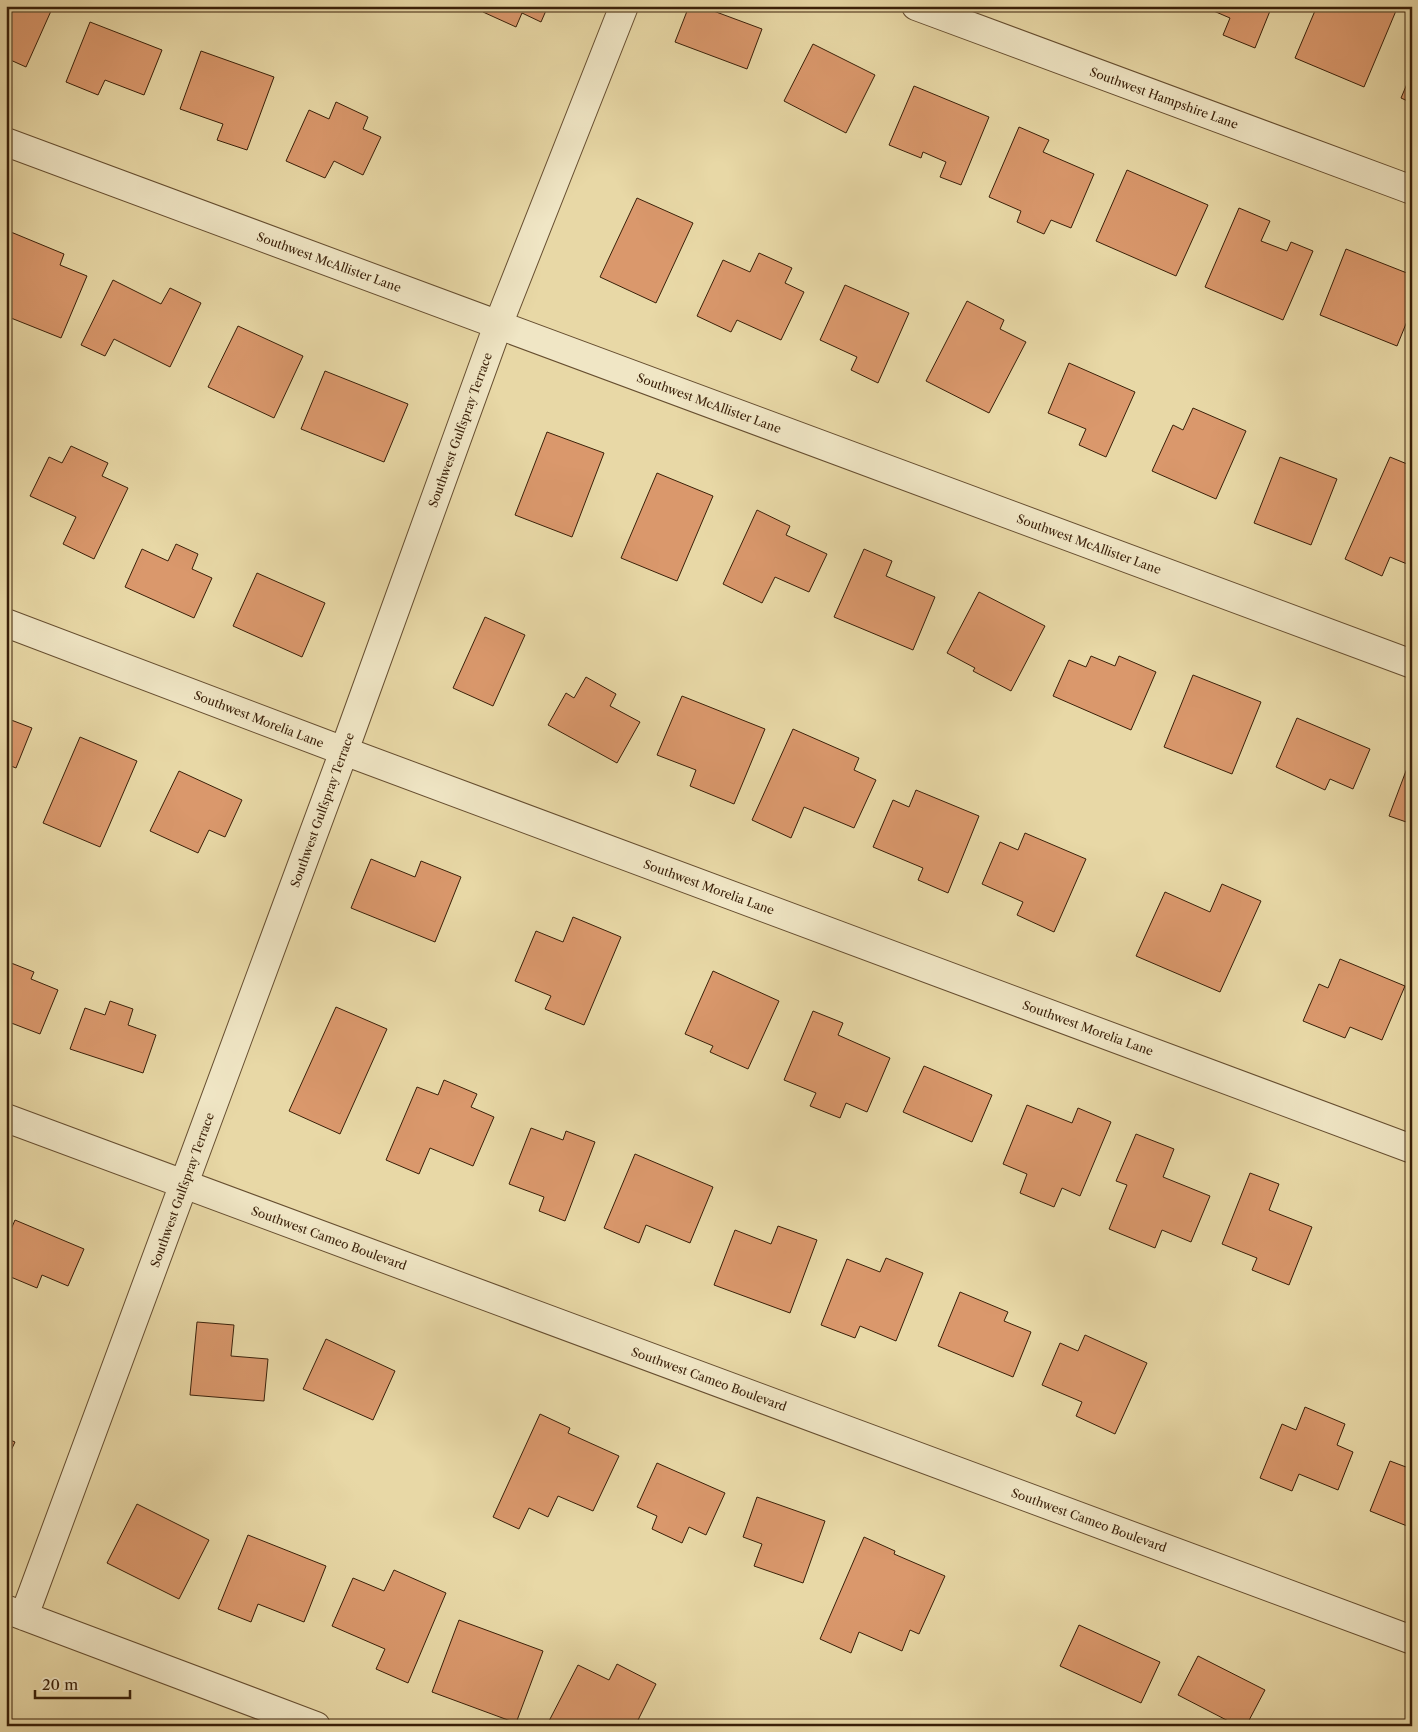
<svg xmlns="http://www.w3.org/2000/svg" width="1418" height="1732" viewBox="0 0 1418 1732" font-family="'Libre Caslon Text',serif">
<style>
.building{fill:#da986c;stroke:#3a2009}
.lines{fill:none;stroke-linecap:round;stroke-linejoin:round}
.minor-casing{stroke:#664e30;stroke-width:30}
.minor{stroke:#f0e6c5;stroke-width:28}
.labels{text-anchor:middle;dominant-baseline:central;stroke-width:4.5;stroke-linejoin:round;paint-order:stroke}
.street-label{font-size:12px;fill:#3a2009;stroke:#f0e6c5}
</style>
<rect width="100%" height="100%" fill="#e8d8a6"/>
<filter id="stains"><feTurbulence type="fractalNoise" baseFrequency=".004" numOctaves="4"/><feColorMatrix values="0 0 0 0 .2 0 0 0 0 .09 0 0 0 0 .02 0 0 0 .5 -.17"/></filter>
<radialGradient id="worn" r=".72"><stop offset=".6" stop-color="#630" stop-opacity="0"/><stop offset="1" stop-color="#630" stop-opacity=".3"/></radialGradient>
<path class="building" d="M 6,6 L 40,6 L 51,11 L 26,67 L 6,58 Z
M 486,6 L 548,6 L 541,22 L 522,13 L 516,27 L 483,12 Z
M 689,6 L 700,6 L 762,29 L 747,69 L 675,42 Z
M 1202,6 L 1272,6 L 1255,48 L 1223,35 L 1230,18 Z
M 1317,6 L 1398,6 L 1364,87 L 1295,58 Z
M 90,22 L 162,50 L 144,95 L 105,80 L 98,95 L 66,82 Z
M 813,44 L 875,75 L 846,133 L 784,101 Z
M 201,51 L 274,77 L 247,150 L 217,140 L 223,124 L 180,109 Z
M 1412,72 L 1412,103 L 1401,98 Z
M 914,86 L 989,117 L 961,185 L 940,177 L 946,162 L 923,152 L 921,158 L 889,145 Z
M 336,102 L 368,117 L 363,129 L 381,137 L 363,175 L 334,161 L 325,178 L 286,161 L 309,110 L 329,119 Z
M 1019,127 L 1049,140 L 1043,152 L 1094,174 L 1071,228 L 1051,220 L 1044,234 L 1017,222 L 1021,211 L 989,197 Z
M 1127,170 L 1208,205 L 1176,276 L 1096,241 Z
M 637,198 L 693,223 L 656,303 L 600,277 Z
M 1239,208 L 1270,221 L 1261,241 L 1287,251 L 1291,242 L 1313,251 L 1283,320 L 1205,287 Z
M 6,230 L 64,254 L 60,265 L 87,276 L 61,338 L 6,316 Z
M 1346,249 L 1412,275 L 1412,309 L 1397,346 L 1320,315 Z
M 759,253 L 792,268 L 785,283 L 804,292 L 781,340 L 737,320 L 731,332 L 697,316 L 723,260 L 750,272 Z
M 113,280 L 161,304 L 170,288 L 201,303 L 170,367 L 114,339 L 105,356 L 81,345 Z
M 845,285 L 909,313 L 878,383 L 851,370 L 857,357 L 820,340 Z
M 967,301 L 1004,320 L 1000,329 L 1026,342 L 989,413 L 926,381 Z
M 238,326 L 303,356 L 274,418 L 208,387 Z
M 1069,363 L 1135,392 L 1106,457 L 1079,445 L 1086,429 L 1048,413 Z
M 325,371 L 408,404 L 384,462 L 301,429 Z
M 1193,408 L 1246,431 L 1216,499 L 1152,471 L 1173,425 L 1183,430 Z
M 547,432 L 604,453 L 572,537 L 515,515 Z
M 71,446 L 108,463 L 102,476 L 128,488 L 94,559 L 63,544 L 76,517 L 30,496 L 49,457 L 62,463 Z
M 1280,457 L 1337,479 L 1311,545 L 1254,523 Z
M 1390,457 L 1412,466 L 1412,566 L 1390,557 L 1382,576 L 1345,559 Z
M 657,473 L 713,496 L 677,581 L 621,558 Z
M 757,510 L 790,526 L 786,535 L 827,554 L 809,592 L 775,577 L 762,603 L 723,584 Z
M 176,544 L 198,554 L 192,569 L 212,578 L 194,618 L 125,587 L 142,549 L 168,561 Z
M 864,549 L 892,561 L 886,576 L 935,597 L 913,650 L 834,617 Z
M 257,573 L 325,603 L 302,657 L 233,626 Z
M 979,592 L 1045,626 L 1011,691 L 973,671 L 975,668 L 947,653 Z
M 485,617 L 525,635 L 493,706 L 453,688 Z
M 1091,656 L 1115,666 L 1119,656 L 1156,672 L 1131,730 L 1053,696 L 1069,660 L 1086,667 Z
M 1193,675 L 1261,702 L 1232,774 L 1164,747 Z
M 586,677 L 616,694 L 610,706 L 640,722 L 617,763 L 548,725 L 566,693 L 574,698 Z
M 682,696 L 765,729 L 734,804 L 690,786 L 696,770 L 657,755 Z
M 6,718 L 32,728 L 16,768 L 6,764 Z
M 1297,718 L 1370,749 L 1353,789 L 1330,779 L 1325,790 L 1276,767 Z
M 793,729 L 859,758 L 854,770 L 876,780 L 854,828 L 804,807 L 791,838 L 752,820 Z
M 80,737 L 137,761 L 100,847 L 43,823 Z
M 1412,755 L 1412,824 L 1389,816 Z
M 179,771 L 242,800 L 225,837 L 209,830 L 198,853 L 150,831 Z
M 916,790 L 979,816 L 948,893 L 918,880 L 923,868 L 873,847 L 893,800 L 909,807 Z
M 1025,833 L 1086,859 L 1054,932 L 1017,915 L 1023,902 L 982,884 L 1000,842 L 1018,850 Z
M 371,859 L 415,877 L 421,861 L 461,877 L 435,942 L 351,908 Z
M 1222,884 L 1261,901 L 1220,992 L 1136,956 L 1165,892 L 1210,912 Z
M 573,917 L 621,937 L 584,1025 L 545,1009 L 551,996 L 515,981 L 536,931 L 563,942 Z
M 1340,959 L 1405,986 L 1382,1040 L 1350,1027 L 1345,1038 L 1303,1021 L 1319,984 L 1328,988 Z
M 6,961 L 34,972 L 31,979 L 58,990 L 40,1034 L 6,1021 Z
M 713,971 L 779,1001 L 748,1069 L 710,1052 L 713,1046 L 685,1034 Z
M 110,1001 L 133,1009 L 128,1025 L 156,1035 L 143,1073 L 70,1049 L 85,1008 L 105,1015 Z
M 336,1007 L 387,1029 L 340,1134 L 289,1111 Z
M 813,1011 L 843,1023 L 838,1035 L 890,1058 L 867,1112 L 846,1103 L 840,1118 L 810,1106 L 816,1093 L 784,1080 Z
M 924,1066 L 992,1095 L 972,1142 L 903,1112 Z
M 444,1080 L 477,1094 L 471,1107 L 494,1117 L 473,1166 L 430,1148 L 419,1174 L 386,1160 L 417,1087 L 438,1095 Z
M 1027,1105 L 1072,1123 L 1078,1108 L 1111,1122 L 1080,1196 L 1062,1188 L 1054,1207 L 1020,1193 L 1027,1174 L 1003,1164 Z
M 531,1128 L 563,1140 L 566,1131 L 595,1142 L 565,1221 L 539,1211 L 544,1197 L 509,1184 Z
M 1136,1134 L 1174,1149 L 1163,1177 L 1210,1196 L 1191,1242 L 1162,1230 L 1155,1248 L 1109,1229 L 1127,1185 L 1116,1181 Z
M 635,1154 L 713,1187 L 690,1243 L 646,1225 L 639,1243 L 604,1228 Z
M 1250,1173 L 1279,1184 L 1269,1210 L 1312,1227 L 1289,1285 L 1252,1270 L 1257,1258 L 1222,1244 Z
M 15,1220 L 84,1249 L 68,1286 L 42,1275 L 37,1288 L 6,1275 L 6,1241 Z
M 778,1226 L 817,1240 L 790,1313 L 714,1285 L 735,1230 L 771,1244 Z
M 886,1258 L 923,1273 L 896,1341 L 860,1326 L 855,1338 L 821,1325 L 847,1259 L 880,1272 Z
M 960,1292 L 1008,1312 L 1004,1321 L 1031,1332 L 1013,1377 L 938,1346 Z
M 197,1322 L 234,1325 L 231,1356 L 268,1359 L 264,1401 L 190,1395 Z
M 1085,1335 L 1147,1363 L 1115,1434 L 1076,1416 L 1082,1402 L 1042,1385 L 1060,1343 L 1078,1351 Z
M 326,1339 L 395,1371 L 373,1420 L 303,1389 Z
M 1305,1407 L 1345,1424 L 1337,1445 L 1353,1452 L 1338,1490 L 1299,1474 L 1292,1491 L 1260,1478 L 1282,1424 L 1296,1430 Z
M 540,1414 L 570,1428 L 568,1433 L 619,1456 L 593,1511 L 558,1496 L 548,1517 L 529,1508 L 519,1529 L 493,1517 Z
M 6,1438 L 15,1442 L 6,1461 Z
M 1412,1452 L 1412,1528 L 1370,1511 L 1390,1461 L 1406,1467 Z
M 657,1463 L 725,1493 L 706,1535 L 689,1527 L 682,1543 L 652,1529 L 657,1516 L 637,1507 Z
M 757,1497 L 825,1521 L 803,1583 L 754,1566 L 762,1544 L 743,1537 Z
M 137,1504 L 209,1540 L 179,1599 L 107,1563 Z
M 248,1535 L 326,1566 L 304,1622 L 258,1604 L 251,1622 L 218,1609 Z
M 864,1537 L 895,1551 L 894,1554 L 945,1576 L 919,1634 L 910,1630 L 902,1651 L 859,1632 L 851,1653 L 820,1639 Z
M 394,1570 L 446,1593 L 408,1683 L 376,1669 L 385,1649 L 332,1626 L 353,1578 L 384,1591 Z
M 459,1620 L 543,1651 L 516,1723 L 432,1692 Z
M 1079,1625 L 1160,1662 L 1141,1703 L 1060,1666 Z
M 1198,1656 L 1265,1690 L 1246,1726 L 1238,1726 L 1178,1695 Z
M 617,1664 L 656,1684 L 635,1726 L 558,1726 L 549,1721 L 578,1665 L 609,1680 Z"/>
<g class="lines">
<g class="minor-casing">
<path id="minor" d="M 916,6 L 1412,190
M 6,142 L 1412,664
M 6,623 L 344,751 L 1412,1149
M 6,1118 L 1412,1640
M 8,1610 L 316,1726
M 24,1616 L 344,751 L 498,325 L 624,6"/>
</g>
<use href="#minor" class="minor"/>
</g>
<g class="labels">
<g class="street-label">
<text transform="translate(1164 98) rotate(20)">Southwest Hampshire Lane</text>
<text transform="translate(329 262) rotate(20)">Southwest McAllister Lane</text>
<text transform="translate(709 403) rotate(20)">Southwest McAllister Lane</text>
<text transform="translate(460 430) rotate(-70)">Southwest Gulfspray Terrace</text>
<text transform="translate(1089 544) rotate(20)">Southwest McAllister Lane</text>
<text transform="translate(259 719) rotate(21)">Southwest Morelia Lane</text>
<text transform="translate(322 810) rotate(-70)">Southwest Gulfspray Terrace</text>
<text transform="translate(709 887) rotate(20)">Southwest Morelia Lane</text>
<text transform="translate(1088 1028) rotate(20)">Southwest Morelia Lane</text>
<text transform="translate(182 1190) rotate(-70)">Southwest Gulfspray Terrace</text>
<text transform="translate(329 1238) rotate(20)">Southwest Cameo Boulevard</text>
<text transform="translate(709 1379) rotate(20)">Southwest Cameo Boulevard</text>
<text transform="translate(1089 1520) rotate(20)">Southwest Cameo Boulevard</text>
</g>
</g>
<rect width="1418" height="1732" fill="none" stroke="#e8d8a6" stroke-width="25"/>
<rect x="8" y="8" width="1403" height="1717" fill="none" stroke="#3a2009" stroke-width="2.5"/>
<rect x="12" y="12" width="1393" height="1707" fill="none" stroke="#3a2009"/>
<path d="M35 1690v8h95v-8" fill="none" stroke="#3a2009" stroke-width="2.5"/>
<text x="42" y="1690" font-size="15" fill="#3a2009" stroke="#f0e6c5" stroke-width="4" paint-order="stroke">20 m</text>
<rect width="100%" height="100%" filter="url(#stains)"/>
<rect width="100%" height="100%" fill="url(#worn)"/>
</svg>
